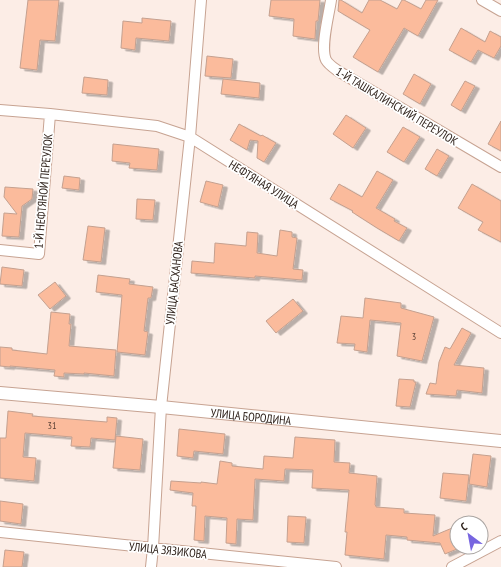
<svg xmlns="http://www.w3.org/2000/svg" width="501" height="567" viewBox="0 0 501 567" font-family="'PT Sans Narrow',sans-serif">
<style>
.building{fill:#fbbb9c;stroke:#c4a08f;filter:url(#shadow)}
.lines{fill:none;stroke-linecap:round;stroke-linejoin:round}
.minor-casing{stroke:#c7a392;stroke-width:12}
.tertiary-casing{stroke:#c7a392;stroke-width:14}
.minor{stroke:#fff;stroke-width:10}
.tertiary{stroke:#fff;stroke-width:12}
.labels{text-anchor:middle;dominant-baseline:central;stroke-width:3.5;stroke-linejoin:round;paint-order:stroke}
.number-label{font-size:10px;fill:#5e4438}
.street-label{font-size:12px;fill:#2a1d16;stroke:#fff}
</style>
<defs>
<filter id="shadow"><feDropShadow dx="4.5" dy="2.5" stdDeviation="0" flood-color="#0004"/></filter>
</defs>
<rect width="100%" height="100%" fill="#fcede6"/>
<path class="building" d="M 28,0 L 59,0 L 55,41 L 40,40 L 37,70 L 20,68 Z
M 271,0 L 320,0 L 318,21 L 316,21 L 315,39 L 293,36 L 294,19 L 269,16 Z
M 339,0 L 341,0 L 362,13 L 369,0 L 380,0 L 397,9 L 402,0 L 404,0 L 421,9 L 426,0 L 438,0 L 418,36 L 404,28 L 378,72 L 353,57 L 370,30 L 338,11 Z
M 142,18 L 171,21 L 169,41 L 136,38 L 135,50 L 121,48 L 123,21 L 142,23 Z
M 461,28 L 485,42 L 490,31 L 501,37 L 501,46 L 494,58 L 478,50 L 471,62 L 449,50 Z
M 207,56 L 233,59 L 231,78 L 205,76 Z
M 414,74 L 431,84 L 420,104 L 403,94 Z
M 84,77 L 108,80 L 107,95 L 82,93 Z
M 223,79 L 260,83 L 259,98 L 221,94 Z
M 465,81 L 475,86 L 461,111 L 451,105 Z
M 346,115 L 366,128 L 353,148 L 333,134 Z
M 501,121 L 501,151 L 488,144 Z
M 239,124 L 261,136 L 262,135 L 276,143 L 264,162 L 257,158 L 258,141 L 250,140 L 247,150 L 230,140 Z
M 403,127 L 420,137 L 404,162 L 387,152 Z
M 113,144 L 159,149 L 157,170 L 129,168 L 130,163 L 112,161 Z
M 437,149 L 449,156 L 437,176 L 425,169 Z
M 377,171 L 393,180 L 376,208 L 395,219 L 394,221 L 407,228 L 399,241 L 377,228 L 352,212 L 353,211 L 330,199 L 339,184 L 362,197 Z
M 64,176 L 80,178 L 79,190 L 62,188 Z
M 206,181 L 223,185 L 218,207 L 200,202 Z
M 472,184 L 501,201 L 501,242 L 478,230 L 483,222 L 458,208 Z
M 5,187 L 33,189 L 32,199 L 22,206 L 19,237 L 2,236 L 4,213 L 17,214 L 4,197 Z
M 137,199 L 155,200 L 153,220 L 136,219 Z
M 88,226 L 105,228 L 101,262 L 83,260 Z
M 280,230 L 292,232 L 292,237 L 297,238 L 293,269 L 303,270 L 302,280 L 255,276 L 255,278 L 191,273 L 192,261 L 214,263 L 215,243 L 246,246 L 247,232 L 258,233 L 257,253 L 277,256 Z
M 2,267 L 24,270 L 22,286 L 0,284 Z
M 98,275 L 130,279 L 129,284 L 153,287 L 151,298 L 148,298 L 144,331 L 148,332 L 145,355 L 117,352 L 122,295 L 96,292 Z
M 55,282 L 66,296 L 50,309 L 38,295 Z
M 365,298 L 401,303 L 401,308 L 434,317 L 422,361 L 397,356 L 401,323 L 370,320 L 367,352 L 354,350 L 355,344 L 337,343 L 341,316 L 363,318 Z
M 293,299 L 303,311 L 276,333 L 266,321 Z
M 51,312 L 70,314 L 69,324 L 71,324 L 69,346 L 116,350 L 114,376 L 84,373 L 84,374 L 64,373 L 64,377 L 54,376 L 55,370 L 10,366 L 10,367 L 0,366 L 0,347 L 12,348 L 12,350 L 47,354 Z
M 462,328 L 471,333 L 454,365 L 484,368 L 482,393 L 457,390 L 456,396 L 426,394 L 430,383 L 436,384 L 439,362 L 445,347 L 450,349 Z
M 399,379 L 414,380 L 414,382 L 416,382 L 410,407 L 396,406 Z
M 8,411 L 33,414 L 32,416 L 107,422 L 107,417 L 117,418 L 115,440 L 91,438 L 90,447 L 71,446 L 72,437 L 25,433 L 23,457 L 36,458 L 34,481 L 0,478 L 0,438 L 6,438 Z
M 179,429 L 225,434 L 223,454 L 194,451 L 193,458 L 177,456 Z
M 116,436 L 143,439 L 140,470 L 113,468 Z
M 295,437 L 335,440 L 334,462 L 350,463 L 349,473 L 377,476 L 375,505 L 376,506 L 376,507 L 404,509 L 404,513 L 435,515 L 433,536 L 457,526 L 457,549 L 445,554 L 440,543 L 407,540 L 407,537 L 386,535 L 384,559 L 345,555 L 347,532 L 345,532 L 349,490 L 312,488 L 313,470 L 285,469 L 284,481 L 255,479 L 253,520 L 237,519 L 236,544 L 226,543 L 227,518 L 205,516 L 204,541 L 194,540 L 196,506 L 192,506 L 193,493 L 170,490 L 171,481 L 201,483 L 201,482 L 217,484 L 220,461 L 232,463 L 232,466 L 263,469 L 264,456 L 293,458 Z
M 473,454 L 491,456 L 487,487 L 469,484 Z
M 443,473 L 469,475 L 466,501 L 440,498 Z
M 0,501 L 23,504 L 21,524 L 0,521 Z
M 288,516 L 306,517 L 304,543 L 287,542 Z
M 5,550 L 24,552 L 22,567 L 3,567 Z"/>
<g class="lines">
<g class="minor-casing">
<path id="minor" d="M 331,0 C 329,15 320,47 326,60 C 329,65 334,68 338,71 L 501,167
M 482,0 L 501,11
M 0,110 L 50,114 L 157,126 L 190,137 L 501,333
M 0,250 L 39,254 L 50,114
M 0,532 L 336,567
M 151,567 L 153,548 L 161,407 L 190,137 L 201,0
M 452,567 L 501,541"/>
</g>
<g class="tertiary-casing">
<g id="tertiary">
<path id="s1" d="M 0,393 L 161,407 L 501,441"/>
</g>
</g>
<use href="#minor" class="minor"/>
<use href="#tertiary" class="tertiary"/>
</g>
<g class="labels">
<g class="number-label">
<text x="414" y="336">3</text>
<text x="52" y="425">31</text>
</g>
<g class="street-label">
<text transform="translate(397 106) rotate(31)">1-Й ТАШКАЛИНСКИЙ ПЕРЕУЛОК</text>
<text transform="translate(264 184) rotate(32)">НЕФТЯНАЯ УЛИЦА</text>
<text transform="translate(43 191) rotate(-85)">1-Й НЕФТЯНОЙ ПЕРЕУЛОК</text>
<text transform="translate(174 283) rotate(-84)">УЛИЦА БАСХАНОВА</text>
<text stroke="none"><textPath href="#s1" startOffset="252">УЛИЦА БОРОДИНА</textPath></text>
<text transform="translate(168 550) rotate(6)">УЛИЦА ЗЯЗИКОВА</text>
</g>
</g>
<g transform="translate(469 535) rotate(328)"><circle r="19" fill="#ffffff" stroke="#aaa5a2"/>
<path d="M0-3L7 15L0 10L-7 15Z" fill="#7765e0"/>
<text y="-6" font-size="11" font-weight="bold" text-anchor="middle" fill="#2a1d16">С</text>
</g>
</svg>
